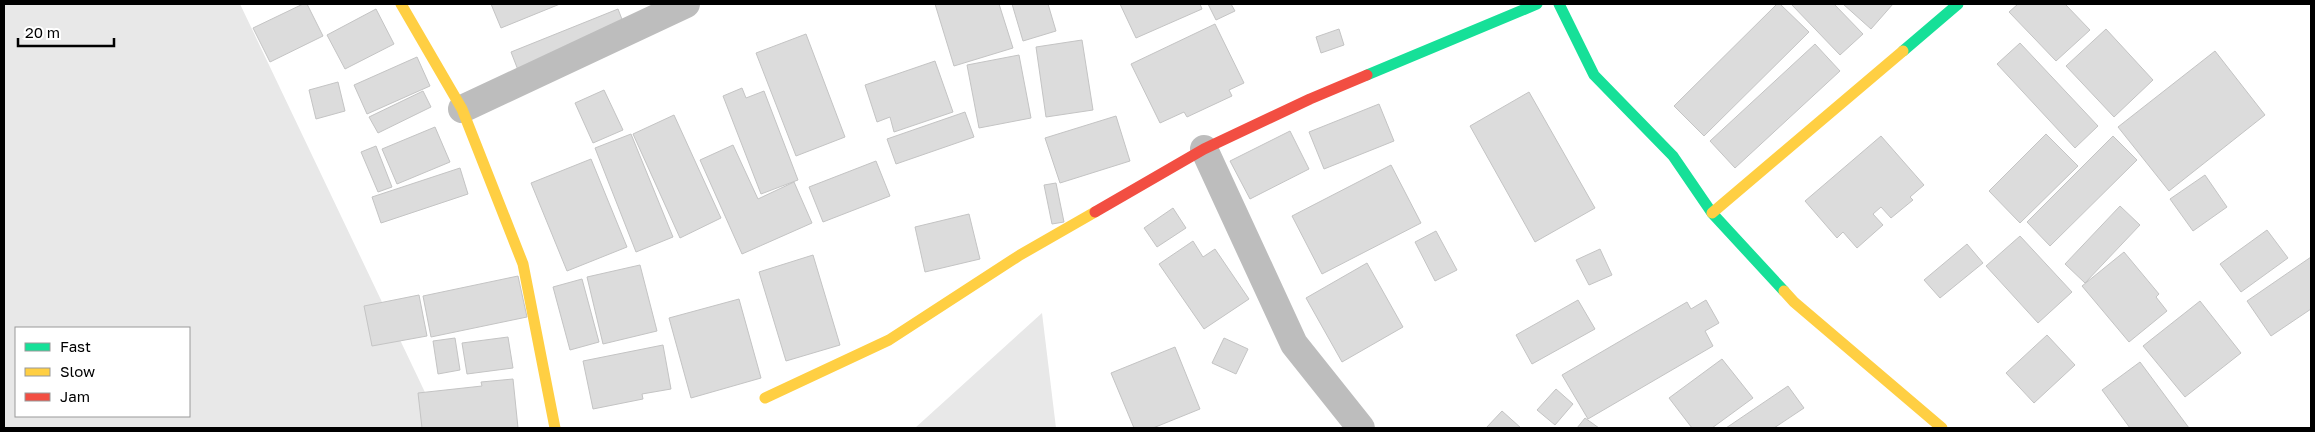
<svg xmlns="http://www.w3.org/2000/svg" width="2315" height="432" viewBox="0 0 2315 432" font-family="'Golos Text',sans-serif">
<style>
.green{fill:#e8e8e8;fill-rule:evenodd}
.building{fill:#dcdcdc;stroke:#c4c4c4}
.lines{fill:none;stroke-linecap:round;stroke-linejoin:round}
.street{stroke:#bdbdbd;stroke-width:28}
.fast{stroke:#16e098;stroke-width:11}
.slow{stroke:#ffcf43;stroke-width:11}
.jam{stroke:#f24e42;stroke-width:11}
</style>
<rect width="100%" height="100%" fill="#fff"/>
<path class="green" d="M 4,4 L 240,4 L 442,428 L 4,428 ZM 16,328 L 189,328 L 189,416 L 16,416 Z
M 1042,313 L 1056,428 L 915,428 Z"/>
<path class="building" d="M 303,4 L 307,4 L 323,36 L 270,62 L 253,28 Z
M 491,4 L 560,4 L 501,28 Z
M 935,4 L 999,4 L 1013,48 L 954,66 Z
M 1012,4 L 1048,4 L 1056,31 L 1023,41 Z
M 1120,4 L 1200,4 L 1202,9 L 1136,38 Z
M 1208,4 L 1231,4 L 1235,11 L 1216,20 Z
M 1777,4 L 1780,4 L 1809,32 L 1704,136 L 1674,106 Z
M 1791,4 L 1834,4 L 1863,34 L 1840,55 Z
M 1843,4 L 1893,4 L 1871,29 Z
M 2018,4 L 2065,4 L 2090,30 L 2056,61 L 2009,12 Z
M 376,9 L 394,44 L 345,69 L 327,35 Z
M 618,9 L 625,27 L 518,70 L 511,52 Z
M 1215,24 L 1244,83 L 1229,90 L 1232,96 L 1187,117 L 1184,112 L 1160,123 L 1131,64 Z
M 1339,29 L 1344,45 L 1321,53 L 1316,37 Z
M 2106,29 L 2153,80 L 2114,117 L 2066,66 Z
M 806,34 L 845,137 L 796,156 L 756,53 Z
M 1082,40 L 1093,110 L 1046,117 L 1036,47 Z
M 2020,43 L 2098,126 L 2075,148 L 1997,64 Z
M 1815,44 L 1840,71 L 1735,168 L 1710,141 Z
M 2215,51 L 2265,115 L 2169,191 L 2118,127 Z
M 1019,55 L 1031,118 L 979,128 L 967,65 Z
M 417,57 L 430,86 L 367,114 L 354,85 Z
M 935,61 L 953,112 L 894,132 L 890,117 L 877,122 L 865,85 Z
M 338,82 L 345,111 L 316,119 L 309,90 Z
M 742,88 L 746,98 L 764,91 L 798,180 L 761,194 L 723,96 Z
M 604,90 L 623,130 L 593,143 L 575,103 Z
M 423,91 L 431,107 L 378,133 L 369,117 Z
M 1529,92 L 1595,208 L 1535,242 L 1470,126 Z
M 1379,104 L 1394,141 L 1324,169 L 1309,132 Z
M 965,112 L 974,137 L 896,164 L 887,139 Z
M 674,115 L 721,218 L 680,238 L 633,134 Z
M 1116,116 L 1130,161 L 1060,183 L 1045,138 Z
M 435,127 L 450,162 L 397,184 L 382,149 Z
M 1290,131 L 1309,169 L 1250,199 L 1230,161 Z
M 631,134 L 673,237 L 636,252 L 595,148 Z
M 2046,134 L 2078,166 L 2020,223 L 1989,191 Z
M 1881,136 L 1924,185 L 1910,197 L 1913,200 L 1891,218 L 1881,207 L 1873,214 L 1883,225 L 1857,248 L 1843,232 L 1837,238 L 1805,201 Z
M 2113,136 L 2137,160 L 2050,246 L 2027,222 Z
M 733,145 L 758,199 L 794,182 L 812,223 L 742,254 L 700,160 Z
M 376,146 L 392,187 L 378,192 L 361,152 Z
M 591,159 L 627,247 L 567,271 L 531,183 Z
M 876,161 L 890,196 L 823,222 L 809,187 Z
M 1391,165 L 1421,223 L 1322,274 L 1292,216 Z
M 460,168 L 468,194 L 381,223 L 372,197 Z
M 2205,175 L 2227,207 L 2193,231 L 2170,199 Z
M 1056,183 L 1064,222 L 1052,224 L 1044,185 Z
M 2120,206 L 2140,225 L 2085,283 L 2065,264 Z
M 1173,208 L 1186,228 L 1157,247 L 1144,228 Z
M 969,214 L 980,259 L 925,272 L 915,227 Z
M 2267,230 L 2288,258 L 2241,292 L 2220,264 Z
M 1436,231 L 1457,270 L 1435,281 L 1415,242 Z
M 2020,236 L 2072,292 L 2038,323 L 1986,266 Z
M 1193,241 L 1203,257 L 1215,249 L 1249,299 L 1204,329 L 1159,264 Z
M 1967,244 L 1983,263 L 1940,298 L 1924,280 Z
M 1600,249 L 1612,275 L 1589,285 L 1576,260 Z
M 2124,252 L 2159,294 L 2156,297 L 2167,311 L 2129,342 L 2082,286 Z
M 813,255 L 840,345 L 786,361 L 759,272 Z
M 2311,257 L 2311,309 L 2271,336 L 2247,301 Z
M 1367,263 L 1403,327 L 1342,362 L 1306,298 Z
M 640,265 L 657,331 L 603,344 L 587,277 Z
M 518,276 L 527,317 L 431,337 L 423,296 Z
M 582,279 L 599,342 L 570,350 L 553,287 Z
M 419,295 L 427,336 L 372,346 L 364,306 Z
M 739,299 L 761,378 L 691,398 L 669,318 Z
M 1578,300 L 1595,329 L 1532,364 L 1516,335 Z
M 1706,300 L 1719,323 L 1705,331 L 1713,346 L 1588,419 L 1562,375 L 1687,302 L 1691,309 Z
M 2200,301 L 2241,353 L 2185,397 L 2143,346 Z
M 2047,335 L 2075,365 L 2034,403 L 2006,373 Z
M 508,337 L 513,368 L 467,374 L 462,343 Z
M 455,338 L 460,370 L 438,374 L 433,341 Z
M 1224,338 L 1248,349 L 1236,374 L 1212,363 Z
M 663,345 L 671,389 L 642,394 L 643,399 L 593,409 L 583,361 Z
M 1175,347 L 1200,409 L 1153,428 L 1134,428 L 1111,373 Z
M 1722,359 L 1753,398 L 1712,428 L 1692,428 L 1669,398 Z
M 2140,362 L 2189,428 L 2130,428 L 2102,390 Z
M 513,379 L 518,428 L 422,428 L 418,393 L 482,386 L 481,382 Z
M 1788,386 L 1804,408 L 1774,428 L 1726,428 Z
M 1556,389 L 1573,404 L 1555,425 L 1537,410 Z
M 1502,411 L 1521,428 L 1486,428 Z
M 1585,418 L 1599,428 L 1577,428 Z"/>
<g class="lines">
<path class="street" d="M 462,109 L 686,4
M 1204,149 L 1294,344 L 1361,428"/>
<path class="fast" d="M 1559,4 L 1594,75 L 1673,156 L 1712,213 L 1784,291
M 1903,51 L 1958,4
M 1367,75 L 1537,4"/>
<path class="slow" d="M 401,4 L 462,109 L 523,264 L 555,428
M 1712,213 L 1903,51
M 1784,291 L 1794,302 L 1942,428
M 765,398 L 889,340 L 1020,255 L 1095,212"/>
<path class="jam" d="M 1095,212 L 1204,149 L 1310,99 L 1367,75"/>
</g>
<rect width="2315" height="432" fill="none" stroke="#000000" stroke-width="10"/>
<rect x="15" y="327" width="175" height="90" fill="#ffffff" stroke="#999999"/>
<rect x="25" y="343" width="25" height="8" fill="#16e098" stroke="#999999"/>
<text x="60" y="352" font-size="15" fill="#000000">Fast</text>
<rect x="25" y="368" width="25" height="8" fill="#ffcf43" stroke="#999999"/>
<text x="60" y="377" font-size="15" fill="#000000">Slow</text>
<rect x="25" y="393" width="25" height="8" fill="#f24e42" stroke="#999999"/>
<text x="60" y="402" font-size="15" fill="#000000">Jam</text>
<path d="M18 38v8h96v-8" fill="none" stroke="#000000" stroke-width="2.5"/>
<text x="25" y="38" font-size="15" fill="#000000" stroke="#ffffff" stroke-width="4" paint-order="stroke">20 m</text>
</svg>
